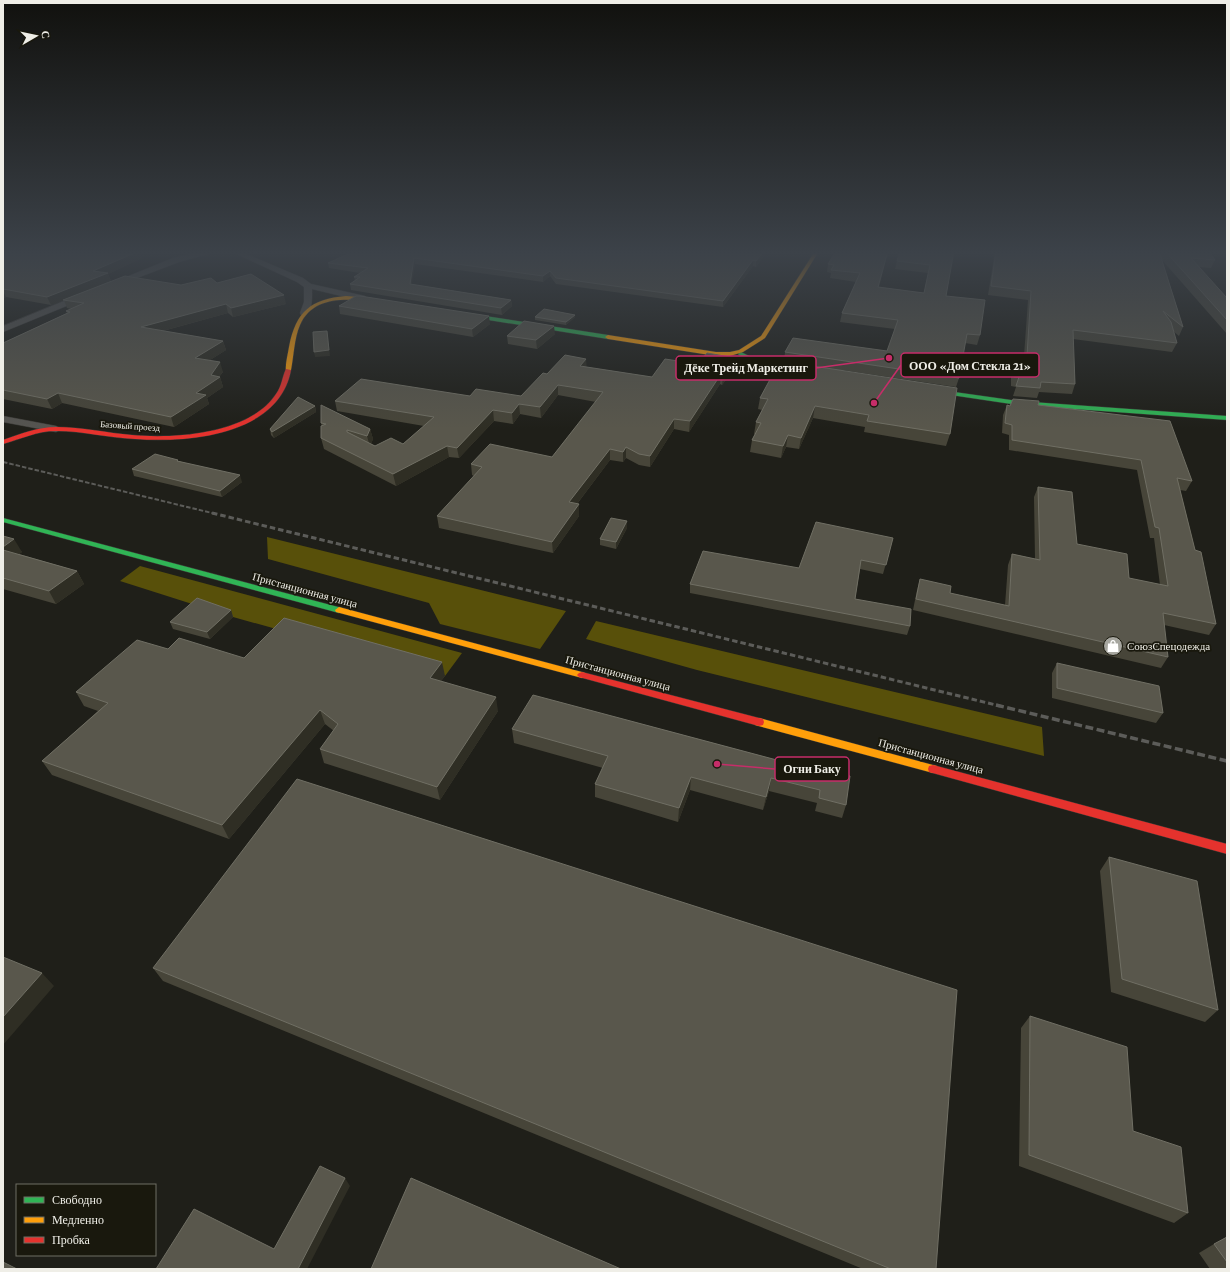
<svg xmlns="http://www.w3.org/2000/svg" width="1230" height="1272" viewBox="0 0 1230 1272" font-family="'Crimson Pro',serif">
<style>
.forest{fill:#58500a}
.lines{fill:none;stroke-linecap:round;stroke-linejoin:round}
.street-casing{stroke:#3b3a36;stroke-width:1}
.fast-casing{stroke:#3b3a36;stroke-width:1}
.slow-casing{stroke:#3b3a36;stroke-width:1}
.jam-casing{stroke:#3b3a36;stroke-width:1}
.street{fill:#555450;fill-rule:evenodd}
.fast{fill:#30b455;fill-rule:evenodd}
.slow{fill:#ff9f0a;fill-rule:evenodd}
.jam{fill:#e5322d;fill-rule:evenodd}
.rail-far2{stroke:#5c5c59;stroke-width:2;stroke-dasharray:4.5 2;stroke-linecap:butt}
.rail-far1{stroke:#5c5c59;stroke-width:3;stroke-dasharray:5.5 3;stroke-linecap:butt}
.rail{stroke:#5c5c59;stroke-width:3.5;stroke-dasharray:8 3.5;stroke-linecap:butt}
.wall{fill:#474539}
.shaded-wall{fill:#2f2e24}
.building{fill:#59574c;stroke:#706f64}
.labels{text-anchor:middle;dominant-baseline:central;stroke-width:3.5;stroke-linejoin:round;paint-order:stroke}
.far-street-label{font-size:9px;fill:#efeee7;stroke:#19180d}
.street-label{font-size:11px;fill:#efeee7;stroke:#19180d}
.poi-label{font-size:11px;fill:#efeee7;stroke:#19180d;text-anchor:start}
.leader{fill:none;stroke:#c62d69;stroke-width:1.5}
.callout-dot{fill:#c62d69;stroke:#19180d;stroke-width:1.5}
.callout{fill:#19180d;stroke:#c62d69;stroke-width:1.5}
.callout-label{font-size:12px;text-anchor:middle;font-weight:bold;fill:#efeee7}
</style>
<rect width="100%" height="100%" fill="#1f1f19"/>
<path class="forest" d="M 267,537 L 566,611 L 540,649 L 440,624 L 429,603 L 268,559 Z
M 140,566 L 462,653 L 445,676 L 233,617 L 120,581 Z
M 596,621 L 1042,727 L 1044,756 L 697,670 L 586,639 Z"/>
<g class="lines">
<g class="street-casing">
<path id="street" d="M 202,251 L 213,251 L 212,253 L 179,262 L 116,286 L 113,286 L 109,284 L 173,258 Z
M 230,251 L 239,251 L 303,278 L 311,284 L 365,296 L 366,298 L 362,301 L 312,289 C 312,298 313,312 304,316 L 301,315 L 300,313 L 304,302 L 304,287 L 297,282 Z
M 83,293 L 86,294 L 87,296 L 86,298 L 3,332 L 3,326 Z
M 3,416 L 56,426 L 62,429 L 56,432 L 3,422 Z"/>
</g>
<g class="fast-casing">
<path id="fast" d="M 459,312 L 608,335 L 611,337 L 608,339 L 457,315 L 457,313 Z
M 741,352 L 759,361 L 807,369 L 810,371 L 807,373 L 755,363 L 739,355 L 738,354 Z
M 926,388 L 1018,401 L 1227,416 L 1227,420 L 1018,405 L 924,391 L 923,390 Z
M 3,518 L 342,608 L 343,610 L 339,613 L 3,522 Z"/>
</g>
<g class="slow-casing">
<path id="slow" d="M 815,251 L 819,251 L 765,338 L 743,352 L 730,356 L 716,356 L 608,339 L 605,337 L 608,335 L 716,352 L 730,352 L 739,350 L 761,336 Z
M 346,296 L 371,298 L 385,301 L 382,303 C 353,299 314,293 300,325 C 294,339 294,355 291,370 L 286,371 C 285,364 288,354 289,347 C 296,311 311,299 346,296 Z
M 339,607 L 582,672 L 585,673 L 587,675 L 585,677 L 582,678 L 336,612 L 335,610 Z
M 759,718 L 933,765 L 937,766 L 938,769 L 937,772 L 933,773 L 755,725 L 754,722 L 755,719 Z"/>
</g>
<g class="jam-casing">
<path id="jam" d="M 286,369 L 291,370 C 279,435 189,443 135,439 C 109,438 83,431 56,431 C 37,431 21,439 3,444 L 3,440 C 20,434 38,427 56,427 C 82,427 107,433 132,435 C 175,439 250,434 276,394 C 282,386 282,377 286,369 Z
M 582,672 L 759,718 L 763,719 L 764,722 L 763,725 L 759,726 L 579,677 L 577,675 L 579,673 Z
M 933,765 L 1227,844 L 1227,854 L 929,772 L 928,769 L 929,766 Z"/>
</g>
<use href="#street" class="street"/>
<use href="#fast" class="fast"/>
<use href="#slow" class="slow"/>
<use href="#jam" class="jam"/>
<path class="rail-far2" d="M 3,462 L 216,514"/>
<path class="rail-far1" d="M 212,513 L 1000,706"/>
<path class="rail" d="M 996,705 L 1227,761"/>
</g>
<path class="wall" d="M 3,251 L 139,251 L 142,258 L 108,274 L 111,281 L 181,285 L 217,283 L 286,304 L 233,317 L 228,313 L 163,331 L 223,341 L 226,350 L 210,360 L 223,372 L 219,377 L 220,377 L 223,387 L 207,398 L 209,404 L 174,427 L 62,403 L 52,409 L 3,399 L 3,343 L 67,313 L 66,311 L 71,309 L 67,308 L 64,300 L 51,305 L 6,297 L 3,299 Z
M 318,251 L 767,251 L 756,267 L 753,266 L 723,307 L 556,284 L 550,276 L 543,282 L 415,264 L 411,284 L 511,300 L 512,306 L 502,315 L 351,290 L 350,284 L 355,281 L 354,277 L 360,273 L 329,268 L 328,263 L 346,254 Z
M 888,251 L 879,287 L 924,293 L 928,273 L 895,269 L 897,261 L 954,251 L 946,296 L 980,335 L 977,345 L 965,343 L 959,378 L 956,387 L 842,370 L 950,434 L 946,446 L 864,432 L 865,427 L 813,418 L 799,449 L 786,447 L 781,458 L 750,452 L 752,440 L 755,434 L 754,434 L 756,422 L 762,410 L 758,409 L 760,398 L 784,361 L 785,352 L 887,351 L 895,329 L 840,322 L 842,313 L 856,282 L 830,278 L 831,273 L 827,272 L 828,264 Z
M 995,251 L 1209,251 L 1215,260 L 1211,268 L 1199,267 L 1227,298 L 1227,334 L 1162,260 L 1183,327 L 1179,336 L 1173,331 L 1177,343 L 1172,352 L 1073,339 L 1075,384 L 1072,394 L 1039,392 L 1037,398 L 1013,396 L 1016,387 L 1011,386 L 1011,364 L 1014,355 L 1024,356 L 1028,300 L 988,295 Z
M 339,306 L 490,324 L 473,337 L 340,314 Z
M 535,317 L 575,317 L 566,325 L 535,320 Z
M 555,334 L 537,349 L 508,344 L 507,336 Z
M 736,358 L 735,368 L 722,385 L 720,384 L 689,432 L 674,429 L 650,467 L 639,465 L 626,458 L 623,462 L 610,460 L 577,504 L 579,504 L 579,516 L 553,553 L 439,528 L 437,516 L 474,476 L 472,475 L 471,464 L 552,457 L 596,402 L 558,395 L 541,418 L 520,414 L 513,424 L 494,421 L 459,458 L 449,457 L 396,486 L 324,449 L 321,438 L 322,426 L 321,423 L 370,429 L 373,439 L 371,444 L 375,446 L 403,444 L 424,426 L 337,411 L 335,401 L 470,396 L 521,396 L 547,374 L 587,367 L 652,377 L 698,364 Z
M 1007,405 L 1010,406 L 1038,405 L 1192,481 L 1186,491 L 1180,490 L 1195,550 L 1216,624 L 1209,635 L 1164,625 L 1168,657 L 1161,668 L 913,610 L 917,590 L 920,579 L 950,593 L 1005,605 L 1008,565 L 1012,554 L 1035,559 L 1034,497 L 1038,487 L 1077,544 L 1129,578 L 1160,585 L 1154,538 L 1150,538 L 1137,470 L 1009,450 L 1009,435 L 1002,433 L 1003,415 Z
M 315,406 L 316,412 L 274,438 L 271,435 L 270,429 Z
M 179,461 L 242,482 L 222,497 L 134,476 L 132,469 Z
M 627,528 L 616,549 L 600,545 L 600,539 Z
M 3,536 L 22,552 L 19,554 L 77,571 L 84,584 L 56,604 L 3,589 Z
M 893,538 L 883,574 L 860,569 L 855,599 L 910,626 L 907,635 L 690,593 L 690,584 L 799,568 Z
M 231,610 L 233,617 L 210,639 L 173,629 L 170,622 Z
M 168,649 L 244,658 L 445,676 L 441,681 L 498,711 L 440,800 L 324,763 L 320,749 L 334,731 L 325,724 L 229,839 L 52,775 L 42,761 L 98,711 L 84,706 L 76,692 Z
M 1057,663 L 1163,713 L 1156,723 L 1052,698 L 1052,673 Z
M 512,729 L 788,763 L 846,805 L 842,818 L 815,811 L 817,803 L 769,791 L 763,810 L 690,790 L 678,822 L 595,797 L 595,784 L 603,768 L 514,743 Z
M 1109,857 L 1218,1010 L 1205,1022 L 1111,992 L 1100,871 Z
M 153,968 L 936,1269 L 863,1269 L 163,981 Z
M 1030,1016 L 1133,1131 L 1188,1213 L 1174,1223 L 1019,1166 L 1021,1028 Z
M 1227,1237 L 1227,1269 L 1210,1269 L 1199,1253 L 1214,1244 Z"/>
<path class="shaded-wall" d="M 139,251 L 142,258 L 108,274 L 111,281 L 63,300 L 64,300 L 51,305 L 47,297 L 93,271 Z
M 764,251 L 767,251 L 756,267 L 756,261 Z
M 888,251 L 887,255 L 876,296 L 878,287 Z
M 414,258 L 415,264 L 411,290 L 410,284 Z
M 753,260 L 753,266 L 723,307 L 723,301 Z
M 550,271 L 550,276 L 543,282 L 543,276 Z
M 3,291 L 6,297 L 3,299 Z
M 284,295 L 286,304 L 233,317 L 231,308 Z
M 511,300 L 512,306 L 502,315 L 501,308 Z
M 226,304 L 228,313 L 144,336 L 141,327 Z
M 575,315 L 575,317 L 566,325 L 566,322 Z
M 489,316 L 490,324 L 473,337 L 472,329 Z
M 554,326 L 555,334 L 537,349 L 536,340 Z
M 327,331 L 328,336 L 330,356 L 315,357 L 314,352 Z
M 223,341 L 226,350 L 199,367 L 195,358 Z
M 736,358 L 735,368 L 722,385 L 723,375 Z
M 586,359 L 587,369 L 580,366 Z
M 220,362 L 223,372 L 218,378 L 220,377 L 223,387 L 207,398 L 209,404 L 174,427 L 171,417 L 196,393 Z
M 721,374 L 720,384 L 689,432 L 690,421 Z
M 558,385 L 558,395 L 541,418 L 540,407 Z
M 58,393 L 62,403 L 52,409 L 47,399 Z
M 519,404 L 520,414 L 513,424 L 512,413 Z
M 315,406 L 316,412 L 274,438 L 272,432 Z
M 815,406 L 813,418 L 799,449 L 801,438 Z
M 493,410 L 494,421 L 459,458 L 457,448 Z
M 674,419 L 674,429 L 650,467 L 650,456 Z
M 370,429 L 373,439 L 370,447 L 367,436 Z
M 788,435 L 786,447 L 781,458 L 783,446 Z
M 447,446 L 449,457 L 396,486 L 393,474 Z
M 626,447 L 626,458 L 623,462 L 623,452 Z
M 610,449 L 610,460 L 570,513 L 569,502 Z
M 240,475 L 242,482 L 222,497 L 220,491 Z
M 579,504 L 579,516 L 553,553 L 552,542 Z
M 627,521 L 627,528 L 616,549 L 616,542 Z
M 14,539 L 22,552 L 7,562 L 3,555 L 3,547 Z
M 77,571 L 84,584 L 56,604 L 49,591 Z
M 231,610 L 233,617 L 210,639 L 207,632 Z
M 442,662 L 445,676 L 432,692 L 430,678 Z
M 496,697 L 498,711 L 440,800 L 437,787 Z
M 320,710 L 325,724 L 229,839 L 222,825 Z
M 691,777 L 690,790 L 678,822 L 679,808 Z
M 771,778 L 769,791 L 763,810 L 766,797 Z
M 42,973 L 54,986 L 3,1045 L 3,1017 Z
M 345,1178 L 350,1186 L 307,1269 L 298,1269 Z"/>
<path class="building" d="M 3,251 L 139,251 L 93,271 L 108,273 L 47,297 L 3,289 Z
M 355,251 L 764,251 L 756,261 L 753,260 L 723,301 L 556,278 L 550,271 L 543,276 L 414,258 L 410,284 L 511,300 L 501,308 L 350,284 L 360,277 L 354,277 L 368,268 L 328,263 Z
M 836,251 L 888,251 L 878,287 L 924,293 L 930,265 L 897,261 L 900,251 L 954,251 L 946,296 L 985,300 L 980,335 L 967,334 L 959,378 L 785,352 L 793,338 L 887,351 L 898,320 L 842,313 L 860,273 L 831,270 L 834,265 L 828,264 Z
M 996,251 L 1159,251 L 1183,327 L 1163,311 L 1171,322 L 1177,343 L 1073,330 L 1075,384 L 1041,382 L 1040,388 L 1016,386 L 1019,377 L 1014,377 L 1014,355 L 1027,356 L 1031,291 L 991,286 Z
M 1165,251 L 1209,251 L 1215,260 L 1191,258 L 1227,298 L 1227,320 Z
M 251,274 L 284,295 L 231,308 L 226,304 L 141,327 L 223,341 L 195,358 L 220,362 L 211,375 L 220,377 L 196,393 L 206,395 L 171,417 L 58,393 L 47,399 L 3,390 L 3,343 L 70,312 L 66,311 L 84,303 L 63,300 L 125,276 L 181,285 L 211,278 L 217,283 Z
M 356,296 L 360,296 L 489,316 L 472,329 L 339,306 Z
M 544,309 L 575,315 L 566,322 L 535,317 Z
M 524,321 L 554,326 L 536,340 L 507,336 Z
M 327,331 L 329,350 L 314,352 L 313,332 Z
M 707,353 L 736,358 L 723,375 L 721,374 L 690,421 L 674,419 L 650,456 L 639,454 L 626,447 L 623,452 L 610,449 L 569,502 L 579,504 L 552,542 L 437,516 L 482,467 L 471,464 L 490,444 L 552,457 L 603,392 L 558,385 L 540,407 L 519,404 L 512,413 L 493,410 L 457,448 L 447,446 L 393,474 L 321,438 L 321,426 L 326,424 L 321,423 L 321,405 L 370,429 L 367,436 L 347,430 L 347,432 L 375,446 L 391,438 L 403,444 L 434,417 L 335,401 L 361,379 L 470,396 L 476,389 L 521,396 L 543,373 L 547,374 L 565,355 L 586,359 L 580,366 L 652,377 L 665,359 L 698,364 Z
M 780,361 L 957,388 L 950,434 L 867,421 L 869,415 L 815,406 L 801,438 L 788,435 L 783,446 L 752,440 L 761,423 L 756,422 L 768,399 L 760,398 Z
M 298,397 L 315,406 L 272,432 L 270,429 Z
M 1013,399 L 1039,401 L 1038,405 L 1170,421 L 1192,481 L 1177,478 L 1195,550 L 1201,552 L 1216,624 L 1163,613 L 1168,657 L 916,599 L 920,579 L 951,586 L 950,593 L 1009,606 L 1012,554 L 1040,560 L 1038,487 L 1072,492 L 1077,544 L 1127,554 L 1129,578 L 1168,586 L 1159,528 L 1155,527 L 1141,460 L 1012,440 L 1012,425 L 1005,423 L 1007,405 L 1010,406 Z
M 155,454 L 178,460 L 177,461 L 240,475 L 220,491 L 132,469 Z
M 611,518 L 627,521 L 616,542 L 600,539 Z
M 816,522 L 893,538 L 886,565 L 861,560 L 855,599 L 911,609 L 910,626 L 690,584 L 703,551 L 799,568 Z
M 3,536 L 14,539 L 3,547 Z
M 3,550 L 77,571 L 49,591 L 3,578 Z
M 197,598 L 231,610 L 207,632 L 170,622 Z
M 284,618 L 442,662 L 430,678 L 496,697 L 437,787 L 320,749 L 338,724 L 320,710 L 222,825 L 42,761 L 108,703 L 76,692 L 137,640 L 168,649 L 179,638 L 244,658 Z
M 1057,663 L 1159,686 L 1163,713 L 1057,688 Z
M 533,695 L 788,763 L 788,761 L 850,776 L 846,805 L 819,798 L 820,790 L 771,778 L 766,797 L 691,777 L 679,808 L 595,784 L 608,756 L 512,729 Z
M 297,779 L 957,990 L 936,1269 L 891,1269 L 153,968 Z
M 1109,857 L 1197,881 L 1218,1010 L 1122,979 Z
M 3,957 L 42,973 L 3,1017 Z
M 1030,1016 L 1127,1047 L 1133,1131 L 1181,1147 L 1188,1213 L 1029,1155 Z
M 320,1166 L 345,1178 L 298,1269 L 156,1269 L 194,1209 L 274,1249 Z
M 411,1178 L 621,1269 L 371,1269 Z
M 1227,1237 L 1227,1262 L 1214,1244 Z
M 3,1262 L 17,1269 L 3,1269 Z"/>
<linearGradient id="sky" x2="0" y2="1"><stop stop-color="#11110e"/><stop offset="0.59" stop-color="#3c4249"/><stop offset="1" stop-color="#3c4249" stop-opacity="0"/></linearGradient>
<rect width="1230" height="429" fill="url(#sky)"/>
<defs>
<g id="shop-disc" transform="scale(1)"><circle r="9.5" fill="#a6a69f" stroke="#19180d"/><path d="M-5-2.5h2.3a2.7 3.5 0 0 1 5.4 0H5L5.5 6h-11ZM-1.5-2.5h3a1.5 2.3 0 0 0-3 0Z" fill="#fff"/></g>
</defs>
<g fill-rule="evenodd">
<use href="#shop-disc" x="1113" y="646"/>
</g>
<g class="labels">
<g class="far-street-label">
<text transform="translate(130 426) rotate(4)">Базовый проезд</text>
</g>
<g class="street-label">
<text transform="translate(305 590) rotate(15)">Пристанционная улица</text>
<text transform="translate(618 673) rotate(15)">Пристанционная улица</text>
<text transform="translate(931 756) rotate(15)">Пристанционная улица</text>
</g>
<g class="poi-label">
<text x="1127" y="646">СоюзСпецодежда</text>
</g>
</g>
<path class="leader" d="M874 403L901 365M889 358L816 368M717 764L775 769"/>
<g class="callout-dot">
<circle cx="874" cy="403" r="4"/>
<circle cx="889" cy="358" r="4"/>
<circle cx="717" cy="764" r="4"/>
</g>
<g class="callout">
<rect x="901" y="353" width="138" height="24" rx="4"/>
<rect x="676" y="356" width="140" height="24" rx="4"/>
<rect x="775" y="757" width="74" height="24" rx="4"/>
</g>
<g class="callout-label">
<text x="970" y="370">ООО «Дом Стекла 21»</text>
<text x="746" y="372">Дёке Трейд Маркетинг</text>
<text x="812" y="773">Огни Баку</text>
</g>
<rect width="1230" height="1272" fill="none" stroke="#efeee7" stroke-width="8"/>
<rect x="16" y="1184" width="140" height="72" fill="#19180d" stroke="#6f6e64"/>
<rect x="24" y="1197" width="20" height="6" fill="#30b455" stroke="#6f6e64"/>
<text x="52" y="1204" font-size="12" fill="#efeee7">Свободно</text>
<rect x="24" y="1217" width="20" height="6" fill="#ff9f0a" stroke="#6f6e64"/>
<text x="52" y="1224" font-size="12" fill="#efeee7">Медленно</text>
<rect x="24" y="1237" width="20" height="6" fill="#e5322d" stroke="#6f6e64"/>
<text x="52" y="1244" font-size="12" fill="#efeee7">Пробка</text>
<g transform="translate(36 36) rotate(81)" stroke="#19180d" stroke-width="3" paint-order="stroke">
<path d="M0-3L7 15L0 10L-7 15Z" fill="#efeee7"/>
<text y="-6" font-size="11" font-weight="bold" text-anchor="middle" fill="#efeee7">С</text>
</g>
</svg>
